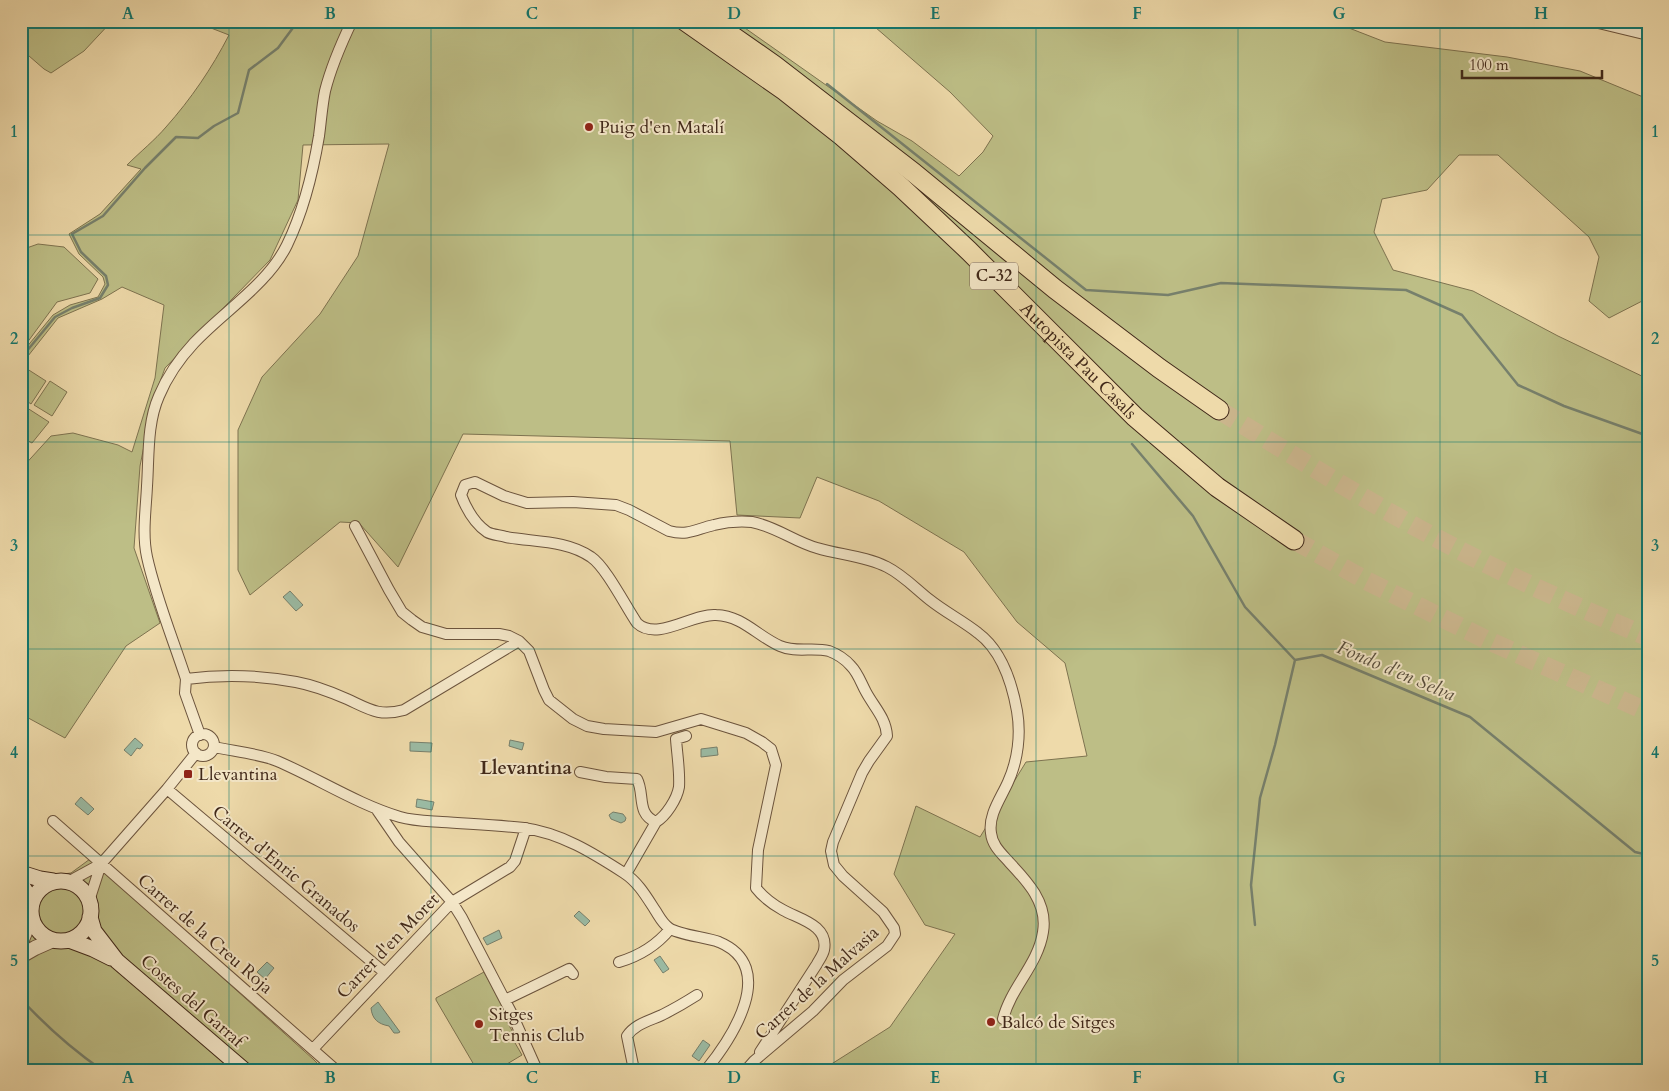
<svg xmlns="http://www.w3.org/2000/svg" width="1669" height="1091" viewBox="0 0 1669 1091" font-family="Cardo,serif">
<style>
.green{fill:#bdbe86;stroke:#7e7350}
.water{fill:#9bbba4;stroke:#77806c}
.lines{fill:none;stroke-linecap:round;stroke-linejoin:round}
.stream{stroke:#77806c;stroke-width:2.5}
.motorway-tunnel{stroke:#cbb68d;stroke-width:19;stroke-dasharray:19 9;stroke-linecap:butt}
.minor-casing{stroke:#6c543d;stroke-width:12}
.tertiary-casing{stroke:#6c543d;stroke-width:16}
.secondary-casing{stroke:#402819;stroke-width:17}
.motorway-casing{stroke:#402819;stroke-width:21}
.minor{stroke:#f4e7c8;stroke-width:10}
.tertiary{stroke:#f4e7c8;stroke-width:14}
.secondary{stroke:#f4e7c8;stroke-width:15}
.motorway{stroke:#eedaaa;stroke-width:19}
.grid{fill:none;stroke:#0f766e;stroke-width:1;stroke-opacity:0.55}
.poi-dot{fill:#8f2418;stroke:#f4e7c8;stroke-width:2}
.labels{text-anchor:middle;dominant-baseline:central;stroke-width:4;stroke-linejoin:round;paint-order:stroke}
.shield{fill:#f4e7c8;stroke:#76614e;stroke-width:1}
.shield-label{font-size:16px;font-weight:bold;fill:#402819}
.poi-label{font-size:18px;fill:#402819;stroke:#f4e7c8;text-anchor:start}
.street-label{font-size:18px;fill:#402819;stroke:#f4e7c8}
.water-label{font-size:19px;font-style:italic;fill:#574d3c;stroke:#f4e7c8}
.neighbourhood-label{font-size:19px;font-weight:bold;fill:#402819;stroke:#f4e7c8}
.neatline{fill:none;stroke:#0f766e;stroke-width:2}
.grid-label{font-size:16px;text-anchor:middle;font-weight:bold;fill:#0f766e}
</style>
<rect width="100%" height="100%" fill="#eedaaa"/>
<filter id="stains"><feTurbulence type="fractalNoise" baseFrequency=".004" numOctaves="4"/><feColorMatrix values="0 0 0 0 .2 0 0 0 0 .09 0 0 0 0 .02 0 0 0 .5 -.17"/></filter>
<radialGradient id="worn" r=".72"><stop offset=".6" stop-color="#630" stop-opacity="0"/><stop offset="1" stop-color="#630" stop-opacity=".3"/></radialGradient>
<path class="green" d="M 21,21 L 112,21 L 84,51 L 51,73 L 44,69 L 21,49 Z
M 193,21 L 735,21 L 877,121 L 912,141 L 959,176 L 983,152 L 993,136 L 950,92 L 868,21 L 1331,21 L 1385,42 L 1507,57 L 1580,71 L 1648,99 L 1648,298 L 1609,318 L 1589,301 L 1599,257 L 1589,237 L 1498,155 L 1459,155 L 1427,190 L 1382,199 L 1374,232 L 1393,270 L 1473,291 L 1558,336 L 1648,379 L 1648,1070 L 822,1070 L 890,1027 L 955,934 L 925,925 L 894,874 L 916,806 L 980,837 L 1026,762 L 1087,756 L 1065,663 L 1017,622 L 964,552 L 879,501 L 817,477 L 800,518 L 737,515 L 730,441 L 463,434 L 398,567 L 359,523 L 340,522 L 250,595 L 238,570 L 238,430 L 262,377 L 320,314 L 358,256 L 389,144 L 303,145 L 298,200 L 270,260 L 165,368 L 153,401 L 140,466 L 134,548 L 160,623 L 126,646 L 65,738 L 21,714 L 21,469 L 51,436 L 73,433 L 118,445 L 132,452 L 155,378 L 164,305 L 122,287 L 102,299 L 58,318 L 28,356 L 21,360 L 21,354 L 53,315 L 70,305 L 98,297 L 105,284 L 103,277 L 79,254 L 69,234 L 100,214 L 141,169 L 127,165 C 140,152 155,140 166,127 C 191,99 212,68 229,35 Z
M 1615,21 L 1648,21 L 1648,30 Z
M 38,244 L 64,247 L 98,279 L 90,293 L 57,302 L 21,351 L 21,250 Z
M 21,365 L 46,381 L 31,404 L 21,397 Z
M 50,381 L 67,392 L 52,416 L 34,405 Z
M 21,404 L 49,422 L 32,443 L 21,437 Z
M 90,859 L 313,1059 L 324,1070 L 235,1070 L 229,1065 L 210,1070 L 21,1070 L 21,864 L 24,868 L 55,875 L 71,873 Z
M 484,972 L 506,1012 L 503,1015 L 514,1034 L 511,1036 L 522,1055 L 497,1070 L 477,1070 L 436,1000 L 436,998 Z"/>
<path class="water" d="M 290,591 L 303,605 L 296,611 L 283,597 Z
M 135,738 L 143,745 L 140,749 L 137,748 L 131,756 L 124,750 Z
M 510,740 L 524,743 L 522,750 L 509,746 Z
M 410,742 L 432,743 L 431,752 L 410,751 Z
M 717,747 L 718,755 L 701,757 L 701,749 Z
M 81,797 L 94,809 L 88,815 L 75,804 Z
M 417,799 L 434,802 L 432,810 L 416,807 Z
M 613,812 L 623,814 L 626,818 L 625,821 L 621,823 L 611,819 L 609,815 Z
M 579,911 L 590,921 L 585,926 L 574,916 Z
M 499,930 L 502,938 L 487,945 L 483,938 Z
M 660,956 L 669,969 L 663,973 L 654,960 Z
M 267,962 L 274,968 L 265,979 L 257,972 Z
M 378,1002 L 400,1032 L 398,1033 L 394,1033 L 389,1026 C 378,1024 372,1019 371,1008 Z
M 703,1040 L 710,1045 L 699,1061 L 692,1056 Z"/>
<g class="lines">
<path class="stream" d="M 827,84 L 1086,290 L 1168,295 L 1221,283 L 1406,290 L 1462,315 L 1518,385 L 1564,406 L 1648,436
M 21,358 L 55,317 L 72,308 L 100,298 L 108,285 L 106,276 L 81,252 L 72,234 L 103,216 L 145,168 L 176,137 L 198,138 L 214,126 L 238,113 L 249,70 L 278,48 L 298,21
M 1132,444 L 1193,516 L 1245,607 L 1295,660 L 1322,655 L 1470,717 L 1635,852 L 1648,855
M 1255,925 L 1251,885 L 1260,798 L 1275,745 L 1295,660
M 21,999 C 45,1025 73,1050 102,1070"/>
<path class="motorway-tunnel" d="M 1219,410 C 1287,452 1355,494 1425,532 C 1497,571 1572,605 1648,637
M 1294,540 L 1367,581 L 1487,640 L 1648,712"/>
<g class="minor-casing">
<path id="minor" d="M 1590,21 L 1648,35
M 355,526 L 389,590 L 402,612 L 412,620 L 422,627 L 446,634 L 499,634 L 509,636 L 519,641 L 529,651 L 544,690 L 549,700 L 573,719 L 587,726 L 604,729 L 656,732 L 701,719 L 746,733 L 762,742 L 771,749 L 776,765 L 758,850 L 756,888 C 763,897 772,904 783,910 C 799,919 829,925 824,950 C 823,955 819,960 817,964 L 760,1052
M 186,679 C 223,674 259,675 296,682 C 312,685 331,692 347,699 C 369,709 379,717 404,710 L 519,641
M192 745a11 11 0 1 1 22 0a11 11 0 1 1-22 0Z
M 200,735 L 185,693 L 186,679 C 173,639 156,598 147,557 C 142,534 146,509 147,486 C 149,456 147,423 159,396 C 167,377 180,358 194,343 C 224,311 268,284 287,245 C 303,212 313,172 319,136 C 321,121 322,106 325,91 C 331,67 341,44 352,21
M 214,747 C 232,751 261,754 277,761 C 319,779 357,804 400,817 C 414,821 428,821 442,822 C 469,824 497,825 524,828 C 561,833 593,853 624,873 C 638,882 646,896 655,910 C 659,916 662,923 669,928 C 679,935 705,937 719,942 C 779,967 732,1038 706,1070
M 580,772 L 606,777 L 637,779 C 645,794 636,814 656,822
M 167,789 L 385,973
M 377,810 L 399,842 L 452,902 L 462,918 L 512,1014 L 537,1070
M 53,821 L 336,1070
M 626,874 L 656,822 C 666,816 677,799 679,787 C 680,771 677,754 676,739 L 686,736
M 68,882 L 101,864 L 167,789 L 196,753
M 89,901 L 101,864
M 619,962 C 639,956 657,945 670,929
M 505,1000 L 569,969 L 573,974
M 313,1049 L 452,902 L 510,867 L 515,861 L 526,828
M 634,1070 L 627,1036 C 635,1024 649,1021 662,1015 C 674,1009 686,1002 697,995
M 746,1070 L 754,1061 L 813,1011 L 843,980 L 887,946 L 895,934 L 894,928 L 883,912 L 843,876 L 834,865 L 831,851 L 833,842 L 862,773 L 869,761 L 887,736 C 886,718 874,707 866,692 C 861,683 858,673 851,666 C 845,659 837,654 829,651 C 813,647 795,653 780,646 C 757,636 743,616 716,615 C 693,613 657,642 637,623 C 626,607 606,567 591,557 C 567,540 533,542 506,537 C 500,535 492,535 487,532 C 474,523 466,508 461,495 L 465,485 L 475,482 L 504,496 L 527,503 L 573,502 L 616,505 L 629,510 L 669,531 C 689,536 696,529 714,525 C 726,522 740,521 752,522 C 775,526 795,542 817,548 C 840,555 865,556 887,567 C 903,575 916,589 930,600 C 945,612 963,621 978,633 C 1001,650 1012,683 1017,711 C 1021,734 1018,760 1008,782 C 1001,798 988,815 991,833 C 992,845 1001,853 1009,862 C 1027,881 1048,903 1043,932 C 1038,965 1011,987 1003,1019"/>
</g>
<g class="tertiary-casing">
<path id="tertiary" d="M 21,942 L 31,918
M 21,956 L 35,948 L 53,940"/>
</g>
<g class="secondary-casing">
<path id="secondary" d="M 21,873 L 40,879 L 53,881
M31 911a30 30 0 1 1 60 0a30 30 0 1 1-60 0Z
M 21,884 L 32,901
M 90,917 L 94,931 L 117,961 L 244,1070
M 69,940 L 93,949 L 111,958"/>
</g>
<g class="motorway-casing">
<g id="motorway">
<path id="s1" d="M 685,21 L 785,91 L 842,136 L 901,187 L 969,251 L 1135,417 L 1217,487 L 1294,540"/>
<path d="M 711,21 L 774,65 L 914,173 L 1055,289 L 1159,368 L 1219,410"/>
</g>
</g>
<use href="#minor" class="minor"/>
<use href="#tertiary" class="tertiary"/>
<use href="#secondary" class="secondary"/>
<use href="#motorway" class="motorway"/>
</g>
<path class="grid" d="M 229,21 L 229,1070M 431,21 L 431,1070M 633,21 L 633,1070M 834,21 L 834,1070M 1036,21 L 1036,1070M 1238,21 L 1238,1070M 1440,21 L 1440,1070M 21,235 L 1648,235M 21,442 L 1648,442M 21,649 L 1648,649M 21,856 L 1648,856"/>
<g class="poi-dot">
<circle cx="589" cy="127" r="5"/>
<rect x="183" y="769" width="10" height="10" rx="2.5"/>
<circle cx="991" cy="1022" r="5"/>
<circle cx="479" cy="1024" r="5"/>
</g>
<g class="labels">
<rect class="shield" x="970" y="262.5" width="48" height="27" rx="4"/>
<g class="shield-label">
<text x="994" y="276">C-32</text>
</g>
<g class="poi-label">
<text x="599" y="127">Puig d'en Matalí</text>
<text x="198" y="774">Llevantina</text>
<text x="489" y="1014">Sitges<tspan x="489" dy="21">Tennis Club</tspan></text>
<text x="1001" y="1022">Balcó de Sitges</text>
</g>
<g class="street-label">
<text stroke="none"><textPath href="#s1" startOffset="521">Autopista Pau Casals</textPath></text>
<text transform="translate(286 869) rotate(40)">Carrer d'Enric Granados</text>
<text transform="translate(205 934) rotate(41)">Carrer de la Creu Roja</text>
<text transform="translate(388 946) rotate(-46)">Carrer d'en Moret</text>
<text transform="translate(817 983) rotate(-42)">Carrer de la Malvasia</text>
<text transform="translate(192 1001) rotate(41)">Costes del Garraf</text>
</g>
<g class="water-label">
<text transform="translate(1396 671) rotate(23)">Fondo d'en Selva</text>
</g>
<g class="neighbourhood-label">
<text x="526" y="768">Llevantina</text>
</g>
</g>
<rect width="1669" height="1091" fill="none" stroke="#eedaaa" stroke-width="55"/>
<path d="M1462 70v8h140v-8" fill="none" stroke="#402819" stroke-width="2.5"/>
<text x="1469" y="70" font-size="15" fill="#402819" stroke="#f4e7c8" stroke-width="4" paint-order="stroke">100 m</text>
<rect x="28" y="28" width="1614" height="1036" class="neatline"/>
<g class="grid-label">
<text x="128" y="19">A</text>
<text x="330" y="19">B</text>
<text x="532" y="19">C</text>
<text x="734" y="19">D</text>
<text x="935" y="19">E</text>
<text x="1137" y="19">F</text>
<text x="1339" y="19">G</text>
<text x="1541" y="19">H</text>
<text x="14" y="137">1</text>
<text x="1655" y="137">1</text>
<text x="14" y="344">2</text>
<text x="1655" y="344">2</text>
<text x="14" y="551">3</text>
<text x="1655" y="551">3</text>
<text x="14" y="758">4</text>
<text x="1655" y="758">4</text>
<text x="14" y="966">5</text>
<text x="1655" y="966">5</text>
<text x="128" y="1083">A</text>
<text x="330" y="1083">B</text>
<text x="532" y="1083">C</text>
<text x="734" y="1083">D</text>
<text x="935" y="1083">E</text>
<text x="1137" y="1083">F</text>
<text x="1339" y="1083">G</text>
<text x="1541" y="1083">H</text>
</g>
<rect width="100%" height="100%" filter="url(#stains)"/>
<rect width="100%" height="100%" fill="url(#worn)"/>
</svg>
